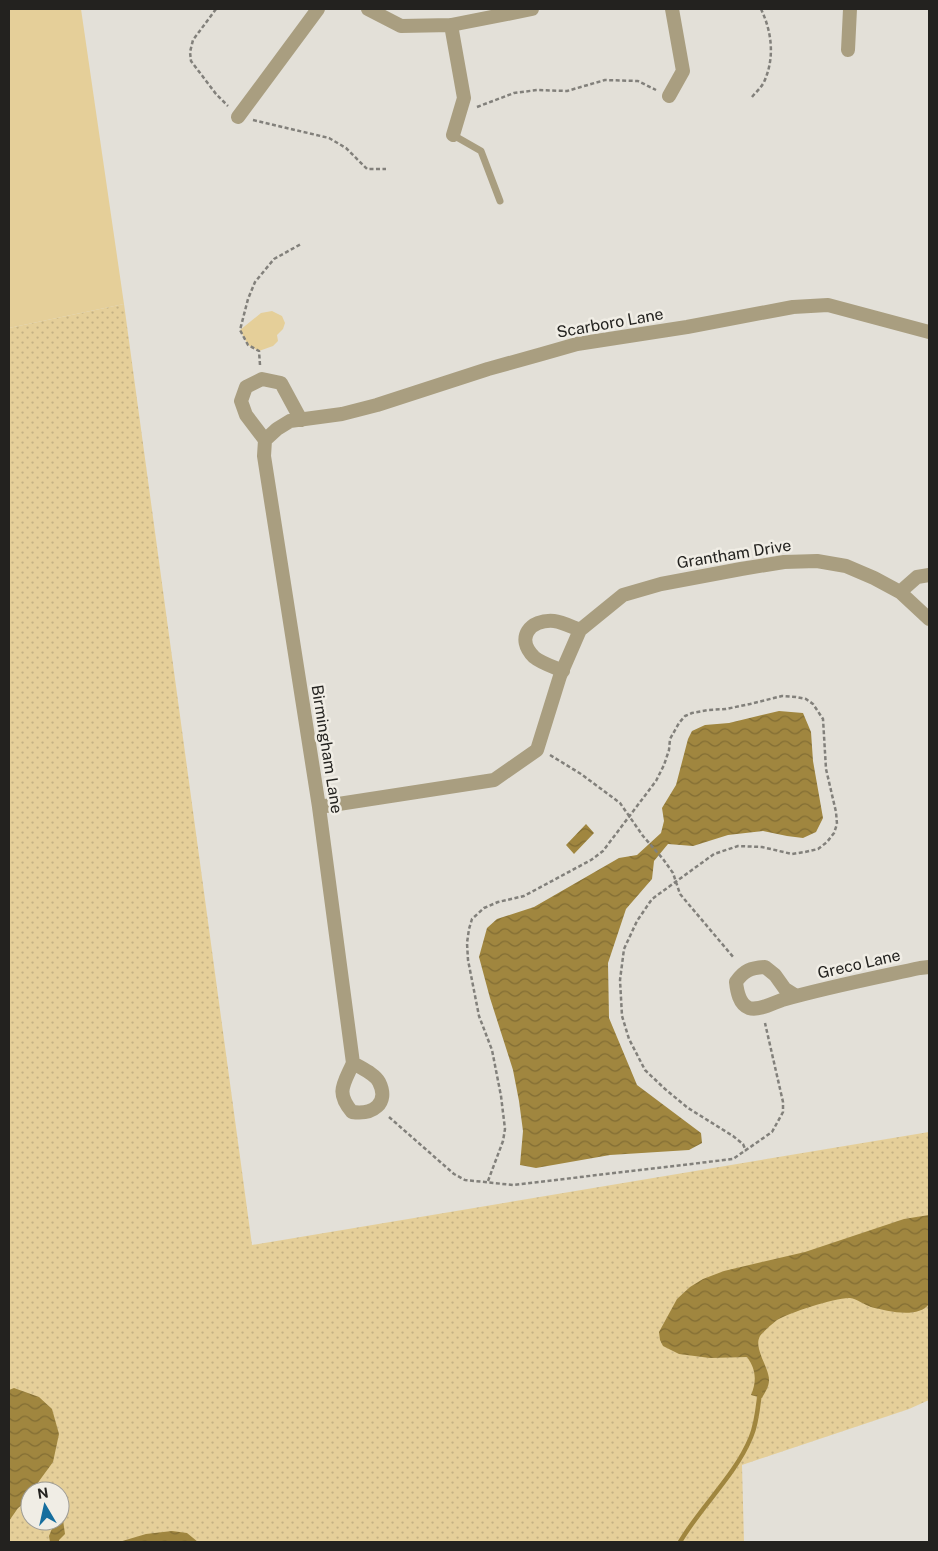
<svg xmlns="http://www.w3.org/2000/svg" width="938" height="1551" viewBox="0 0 938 1551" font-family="'Public Sans',sans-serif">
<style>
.grass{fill:url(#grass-dots);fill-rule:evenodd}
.green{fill:#e5cf99}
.water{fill:url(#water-waves)}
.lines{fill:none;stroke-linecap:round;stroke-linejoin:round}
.stream{stroke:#a0863f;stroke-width:4.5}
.path{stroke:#82807b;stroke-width:2.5;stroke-dasharray:4 2.5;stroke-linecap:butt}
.service{stroke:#a99e80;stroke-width:7}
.minor{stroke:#a99e80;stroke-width:14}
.labels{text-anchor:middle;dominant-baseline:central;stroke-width:5;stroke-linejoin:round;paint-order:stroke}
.street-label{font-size:16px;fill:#23221f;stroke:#f0ede5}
</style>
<defs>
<pattern id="grass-dots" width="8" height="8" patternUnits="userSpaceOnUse" patternTransform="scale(1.25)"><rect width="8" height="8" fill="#e5cf99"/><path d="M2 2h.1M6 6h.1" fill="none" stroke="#c4b183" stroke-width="1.8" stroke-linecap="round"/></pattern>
<pattern id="water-waves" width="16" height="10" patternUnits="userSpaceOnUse" patternTransform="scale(1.25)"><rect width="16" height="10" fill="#a0863f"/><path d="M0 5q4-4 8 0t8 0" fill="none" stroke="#826d34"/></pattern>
</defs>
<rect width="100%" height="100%" fill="#e3e0d8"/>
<path class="grass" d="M 124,304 L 252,1245 L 929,1132 L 929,1400 L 909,1409 L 742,1465 L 744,1542 L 9,1542 L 9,328 ZM 30,1491 L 60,1491 L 60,1521 L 30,1521 Z"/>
<path class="green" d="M 9,9 L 81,9 L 124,304 L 9,328 Z
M 272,311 L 282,316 L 285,323 L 283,329 L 277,335 L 278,341 L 273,346 L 259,351 L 248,345 L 240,330 L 261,313 Z"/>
<path class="water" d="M 779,711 L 803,713 L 811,732 L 813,761 L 823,818 L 816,832 L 803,838 L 787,836 L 763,831 L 728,835 L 693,846 L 668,844 L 654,861 L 652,879 L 626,909 L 608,963 L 609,1018 L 637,1085 L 701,1133 L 702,1143 L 689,1150 L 610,1155 L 536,1168 L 520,1165 L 523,1131 L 519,1101 L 513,1070 L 490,998 L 479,957 L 487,928 L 497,919 L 534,907 L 619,858 L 637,855 L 661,833 L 664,821 L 662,808 L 676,785 L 688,739 L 692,731 L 705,725 L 729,723 Z
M 586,824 L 594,833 L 574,854 L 566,845 Z
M 929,1215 L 929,1304 C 918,1319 887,1311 871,1307 C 865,1305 857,1299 850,1298 C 837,1297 788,1313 777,1320 C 772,1324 764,1331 760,1336 C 753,1348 769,1367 769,1380 C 769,1387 765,1392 762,1398 L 751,1395 C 757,1381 756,1369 747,1357 L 710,1358 L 679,1354 L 663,1346 L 660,1340 L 659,1332 L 677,1299 L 690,1287 L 703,1279 L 724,1271 L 805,1252 L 904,1219 Z
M 14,1388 L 39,1397 L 52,1409 L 59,1434 L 53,1462 L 34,1488 L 35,1491 L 30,1491 L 30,1501 L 28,1500 L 18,1508 L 9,1521 L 9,1390 Z
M 60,1514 L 63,1520 L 65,1534 L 59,1540 L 59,1542 L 50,1542 L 49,1536 L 55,1521 L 60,1521 Z
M 172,1531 L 187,1533 L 198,1542 L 119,1542 L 146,1534 Z"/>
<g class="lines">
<path class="stream" d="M 680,1542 C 701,1506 735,1476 751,1437 C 757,1423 758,1406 760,1391"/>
<path class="path" d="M 216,9 L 193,40 L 190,52 L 191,61 L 216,94 L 228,106
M 752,97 C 756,92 761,88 764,82 C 775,58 772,32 761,9
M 477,107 L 514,93 L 537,90 L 567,91 L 605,80 L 638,81 L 656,90
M 253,120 L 329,138 L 346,148 L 367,169 L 386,169
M 260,365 L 259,351 L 248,345 L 240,330 L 248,299 L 255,282 L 274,259 L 301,244
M 550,755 L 581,774 L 620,803 L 643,836 L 663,859 L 673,873 L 680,894 L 734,958
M 389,1117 L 454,1174 L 465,1180 L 513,1185 L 733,1159 L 772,1132 L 783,1112 L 783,1102 L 765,1023
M 488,1181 L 503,1141 L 505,1129 L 501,1096 L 492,1050 L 479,1016 L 468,960 L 467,943 L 469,929 L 472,919 L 484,908 L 498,902 L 524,896 L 591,860 L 603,851 L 656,781 L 664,765 L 669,750 L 670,739 L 679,723 L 685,716 L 692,713 L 708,710 L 726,709 L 750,704 L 782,696 L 796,697 L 806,699 L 813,704 L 823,719 L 826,769 L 836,812 L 837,824 L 834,833 L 827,842 L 818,849 L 805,852 L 792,854 L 762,847 L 738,846 L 714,854 L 652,899 L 637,921 L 624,949 L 620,980 L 622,1016 L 629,1039 L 645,1070 L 665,1089 L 688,1108 L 733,1136 L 743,1144 L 746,1151"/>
<path class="service" d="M 453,135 L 481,151 L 500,201"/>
<path class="minor" d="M 368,9 L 401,26 L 451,25 L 532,9
M 451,25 L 464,98 L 453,135
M 848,50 L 850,9
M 669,96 L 683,71 L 672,9
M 238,117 L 318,9
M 265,440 L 246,415 L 241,401 L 246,387 L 262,379 L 281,383 L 301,420
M 900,592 L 917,577 L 929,575
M 563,671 C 554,667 541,663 534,657 C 515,638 530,619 554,621 C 562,622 572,627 580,630
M 319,807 L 494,780 L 537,750 L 560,676 L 580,630 L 623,595 L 661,584 L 741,569 L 784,562 L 817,561 L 846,566 L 874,578 L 900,592 L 929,619
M 796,996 L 785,989 L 775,975 L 765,967 C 751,968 744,970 736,982 C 737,991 739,1004 749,1008 C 759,1011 773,1003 782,1000 C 828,987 874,978 920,968 L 929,967
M 353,1063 C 344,1084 335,1092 352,1112 C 372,1115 390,1104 379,1082 C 375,1074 361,1068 353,1063 L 319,807 L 264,456 L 265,440 L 277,429 L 290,421 L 342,414 L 377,405 L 488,369 L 542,354 L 577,344 L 687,327 L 793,307 L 828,305 L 929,332"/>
</g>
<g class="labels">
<g class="street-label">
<text transform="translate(610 323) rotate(-10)">Scarboro Lane</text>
<text transform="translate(734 554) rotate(-9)">Grantham Drive</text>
<text transform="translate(327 749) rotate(81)">Birmingham Lane</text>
<text transform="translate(859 964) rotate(-13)">Greco Lane</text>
</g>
</g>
<rect width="938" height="1551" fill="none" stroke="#23221f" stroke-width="20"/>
<g transform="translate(45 1506) rotate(351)"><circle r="24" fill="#f0ede5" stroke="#9e9c96"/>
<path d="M0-4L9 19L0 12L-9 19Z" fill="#166e9e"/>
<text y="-8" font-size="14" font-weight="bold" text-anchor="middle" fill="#23221f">N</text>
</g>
</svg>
